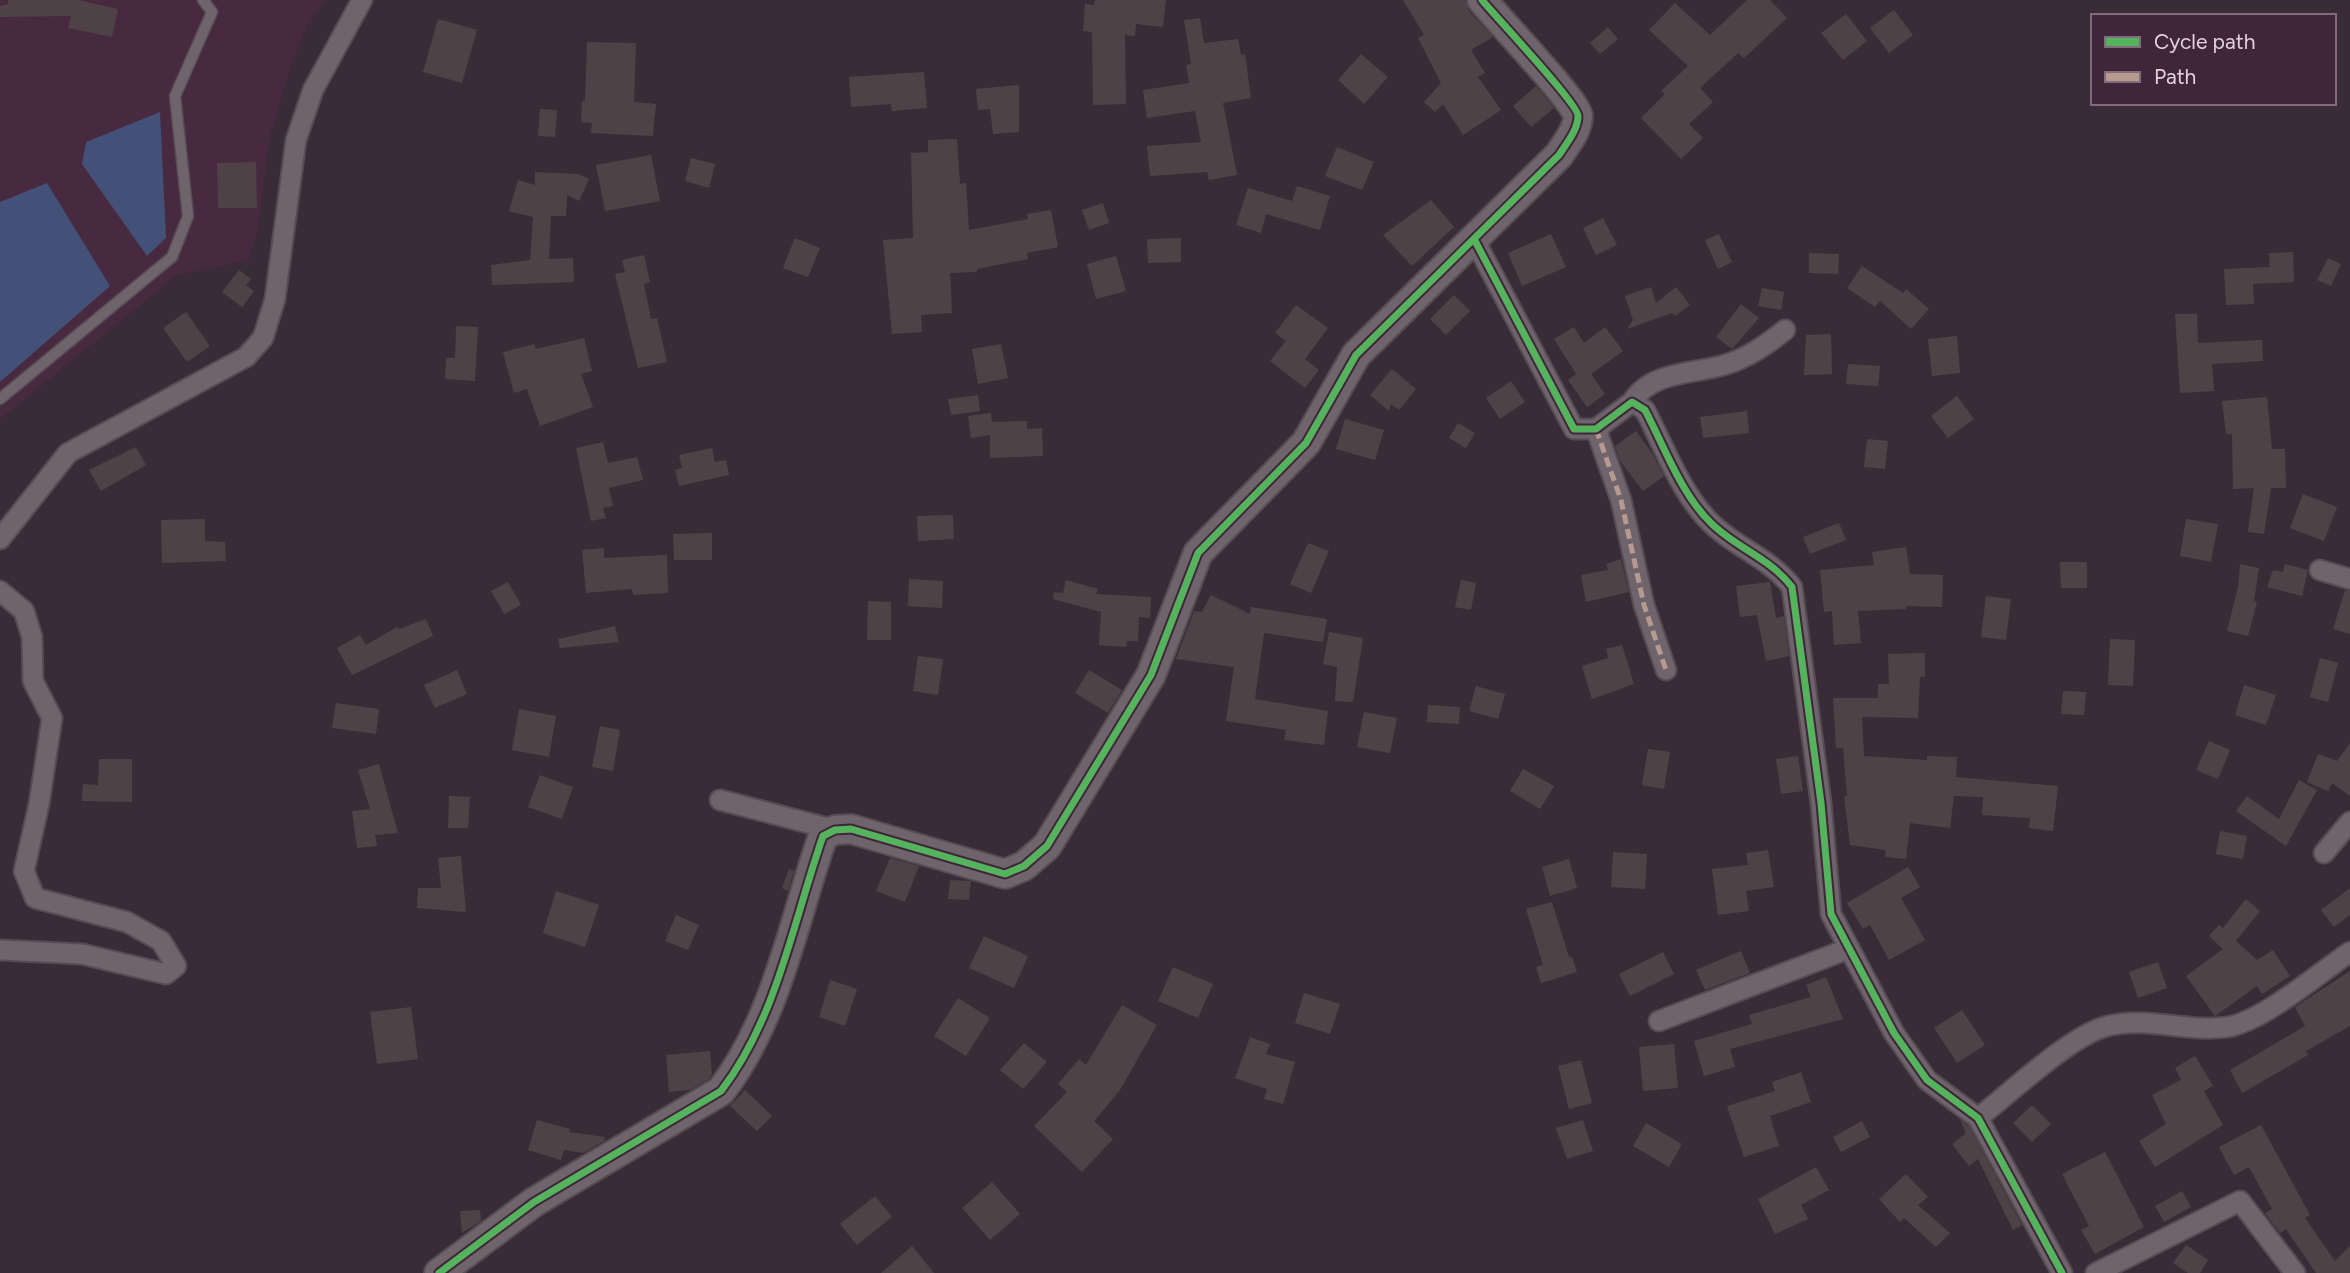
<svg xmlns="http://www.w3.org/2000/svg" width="2350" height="1273" viewBox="0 0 2350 1273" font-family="Figtree,sans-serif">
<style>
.built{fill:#472a40}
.water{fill:#435179}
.building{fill:#4f4247}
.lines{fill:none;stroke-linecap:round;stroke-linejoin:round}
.lane-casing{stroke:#574b54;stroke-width:13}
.street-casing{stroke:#574b54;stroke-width:23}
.secondary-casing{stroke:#574b54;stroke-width:32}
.lane{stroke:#6f636c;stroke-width:10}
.street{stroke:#6f636c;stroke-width:19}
.secondary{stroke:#6f636c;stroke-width:28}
.quiet{stroke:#b69a8f;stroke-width:5;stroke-dasharray:10 5;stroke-linecap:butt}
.cycleway-casing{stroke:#40263a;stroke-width:11}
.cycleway{stroke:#56b35d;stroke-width:7}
</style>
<rect width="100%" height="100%" fill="#3a2c36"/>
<path class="built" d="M 0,0 L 325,0 L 306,28 L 292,62 L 269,140 L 258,228 L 249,260 L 177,275 L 0,419 Z"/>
<path class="water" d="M 160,112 L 166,238 L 147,256 L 82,164 L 86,142 Z
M 47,183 L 110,286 L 0,382 L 0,202 Z"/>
<path class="building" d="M 8,0 L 78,0 L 118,9 L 112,37 L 68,28 L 71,16 L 0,17 L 0,6 L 8,4 Z
M 1095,0 L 1166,0 L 1163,27 L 1136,24 L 1135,36 L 1125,35 L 1126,104 L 1093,105 L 1092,32 L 1083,31 L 1085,4 L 1094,5 Z
M 1403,0 L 1466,0 L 1469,11 L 1493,37 L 1471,50 L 1485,73 L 1478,77 L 1501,110 L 1463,135 L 1443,104 L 1435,112 L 1424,102 L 1441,83 L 1418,38 L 1424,35 Z
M 1747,0 L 1770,0 L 1787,18 L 1744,58 L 1738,53 L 1700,88 L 1713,102 L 1689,124 L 1703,138 L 1681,159 L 1641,118 L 1665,94 L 1661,91 L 1688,66 L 1649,30 L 1675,3 L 1710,35 Z
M 1894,10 L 1913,35 L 1889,53 L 1870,28 Z
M 1846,14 L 1867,41 L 1843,60 L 1821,33 Z
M 1200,18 L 1204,43 L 1238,39 L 1241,55 L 1245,54 L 1251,98 L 1223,103 L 1237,175 L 1209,180 L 1207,172 L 1150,176 L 1147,146 L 1201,142 L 1195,111 L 1147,118 L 1143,90 L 1189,83 L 1186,65 L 1191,64 L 1184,20 Z
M 438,19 L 477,30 L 462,83 L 423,72 Z
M 1608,27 L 1618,39 L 1600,54 L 1590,43 Z
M 587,42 L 636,43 L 634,102 L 656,104 L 653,136 L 591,133 L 592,123 L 581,122 L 582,101 L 585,101 Z
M 1361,54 L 1388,77 L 1364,104 L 1338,80 Z
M 924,72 L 927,108 L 892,111 L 891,104 L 851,107 L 849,77 Z
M 1019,85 L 1019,132 L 993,134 L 990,109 L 978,110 L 976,89 Z
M 1536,86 L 1554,108 L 1531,127 L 1513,106 Z
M 540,109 L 557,110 L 555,137 L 538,136 Z
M 957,139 L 960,184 L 966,183 L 969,230 L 1028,219 L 1027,214 L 1051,210 L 1058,247 L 1027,253 L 1028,259 L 977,269 L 977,272 L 950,273 L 952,313 L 921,315 L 922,332 L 892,334 L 883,240 L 913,238 L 911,153 L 928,152 L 928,140 Z
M 1337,147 L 1374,162 L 1362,190 L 1325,176 Z
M 651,155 L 660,201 L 605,211 L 596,165 Z
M 691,158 L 715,164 L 709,188 L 685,181 Z
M 256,162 L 257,208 L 218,208 L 217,163 Z
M 535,172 L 578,174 L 589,179 L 579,201 L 567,195 L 566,216 L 551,216 L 549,259 L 573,258 L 574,282 L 492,285 L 491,265 L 530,260 L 533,217 L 509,211 L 518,180 L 535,185 Z
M 1297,186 L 1330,196 L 1320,230 L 1266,214 L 1261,233 L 1236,225 L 1248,188 L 1292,201 Z
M 1431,200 L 1454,227 L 1412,266 L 1383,235 Z
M 1103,203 L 1109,223 L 1089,230 L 1082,210 Z
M 1603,218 L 1617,245 L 1596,255 L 1583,228 Z
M 1551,234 L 1566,267 L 1522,286 L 1508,253 Z
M 1719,234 L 1732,262 L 1718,269 L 1705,240 Z
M 795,238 L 820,248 L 808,277 L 783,268 Z
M 1181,238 L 1181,262 L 1148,263 L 1147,239 Z
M 2293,252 L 2294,282 L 2253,284 L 2254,304 L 2226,305 L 2224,269 L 2270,267 L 2269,253 Z
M 1809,253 L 1839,254 L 1838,274 L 1809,273 Z
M 644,255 L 650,282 L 644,284 L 651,319 L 657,318 L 667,362 L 638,368 L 615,274 L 625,272 L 622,260 Z
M 1116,256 L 1126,291 L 1096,299 L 1087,264 Z
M 2328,258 L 2341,264 L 2331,286 L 2317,280 Z
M 1862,266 L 1903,293 L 1906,289 L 1929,309 L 1911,329 L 1880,301 L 1875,307 L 1847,288 Z
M 239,270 L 251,279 L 246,285 L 254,291 L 242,307 L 222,292 Z
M 1651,287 L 1656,303 L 1676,287 L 1690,305 L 1675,316 L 1672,313 L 1627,329 L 1633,320 L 1625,296 Z
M 1762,288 L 1784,292 L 1781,310 L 1758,306 Z
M 1454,295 L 1470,311 L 1446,335 L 1430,319 Z
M 1741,304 L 1759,318 L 1732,349 L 1716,337 Z
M 1296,305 L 1328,328 L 1305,359 L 1319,370 L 1305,388 L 1270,361 L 1286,341 L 1275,333 Z
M 186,312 L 210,346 L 187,362 L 163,328 Z
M 2175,314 L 2197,314 L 2198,343 L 2262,340 L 2263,361 L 2212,364 L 2214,391 L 2180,393 Z
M 456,326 L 478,327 L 475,381 L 445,379 L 446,358 L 455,358 Z
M 1574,327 L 1584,343 L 1605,327 L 1623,351 L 1591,374 L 1605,394 L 1587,407 L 1568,380 L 1576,374 L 1554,339 Z
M 1831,334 L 1832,374 L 1804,375 L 1806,335 Z
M 1957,336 L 1960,373 L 1932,376 L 1928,339 Z
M 584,338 L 592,371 L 581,374 L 593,407 L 540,426 L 527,389 L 514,393 L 503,352 L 534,344 L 536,349 Z
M 1001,344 L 1008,378 L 978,384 L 972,349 Z
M 1848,364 L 1880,366 L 1878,386 L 1846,384 Z
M 1392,369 L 1416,389 L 1399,410 L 1391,404 L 1389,411 L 1370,395 Z
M 1511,381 L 1525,402 L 1500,419 L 1486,398 Z
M 978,395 L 980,411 L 951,415 L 948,399 Z
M 1957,396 L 1974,419 L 1948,438 L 1931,416 Z
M 2267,397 L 2272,449 L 2285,449 L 2286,488 L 2271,488 L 2264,534 L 2248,532 L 2254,488 L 2233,489 L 2232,434 L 2226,434 L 2222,401 Z
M 1747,411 L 1749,433 L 1703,438 L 1700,417 Z
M 991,413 L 992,422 L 1027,421 L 1027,429 L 1042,428 L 1043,456 L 990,458 L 990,435 L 971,438 L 968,416 Z
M 1345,419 L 1384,430 L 1375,460 L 1336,449 Z
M 1458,423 L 1475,433 L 1466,448 L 1449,438 Z
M 1636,431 L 1652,453 L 1664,476 L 1643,491 L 1620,461 L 1615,446 Z
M 1867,439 L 1888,441 L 1885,469 L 1864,467 Z
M 603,442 L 608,463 L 637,457 L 643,480 L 609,488 L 613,506 L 603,508 L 606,518 L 591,521 L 576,448 Z
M 136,447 L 146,465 L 101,491 L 89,470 Z
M 712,448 L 715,462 L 726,460 L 729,475 L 679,486 L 675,470 L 682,468 L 679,455 Z
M 2303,494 L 2337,507 L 2324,541 L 2290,528 Z
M 953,515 L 954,539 L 918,541 L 917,516 Z
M 205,519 L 205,541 L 225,542 L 226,561 L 162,563 L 161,520 Z
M 2186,519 L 2218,524 L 2211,562 L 2180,556 Z
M 1839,523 L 1846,540 L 1810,554 L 1803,537 Z
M 712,533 L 712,560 L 674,560 L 673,534 Z
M 1308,543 L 1329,551 L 1311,593 L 1290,584 Z
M 1906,547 L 1910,574 L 1943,575 L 1942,607 L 1906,606 L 1906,609 L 1858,611 L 1861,643 L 1834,645 L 1832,611 L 1824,612 L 1820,570 L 1874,565 L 1872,552 Z
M 604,548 L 604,558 L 667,555 L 668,593 L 633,595 L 632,589 L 586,593 L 582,550 Z
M 1621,559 L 1629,592 L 1586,602 L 1581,575 L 1608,570 L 1606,564 Z
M 2060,562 L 2087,562 L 2087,588 L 2061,588 Z
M 2240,564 L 2259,568 L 2254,601 L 2257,602 L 2248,636 L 2227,631 L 2238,587 Z
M 2285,564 L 2308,570 L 2302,596 L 2267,587 L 2273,570 L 2283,572 Z
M 909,579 L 943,581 L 942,608 L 908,606 Z
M 1066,580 L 1098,589 L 1096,594 L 1151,597 L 1150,618 L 1139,617 L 1138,641 L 1127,641 L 1126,647 L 1099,645 L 1101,612 L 1053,599 L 1054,592 L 1063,593 Z
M 1461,580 L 1476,583 L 1471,610 L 1455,607 Z
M 508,582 L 521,605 L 504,614 L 491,591 Z
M 1770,582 L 1776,618 L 1784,616 L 1789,656 L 1766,661 L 1757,615 L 1740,617 L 1736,586 Z
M 2345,590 L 2350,591 L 2350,634 L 2333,629 Z
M 1211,595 L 1250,614 L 1251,607 L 1327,619 L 1323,642 L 1264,633 L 1255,699 L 1328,711 L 1324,745 L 1284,740 L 1286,730 L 1226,721 L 1234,667 L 1176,659 L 1194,611 L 1202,612 Z
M 1986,596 L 2011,599 L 2006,640 L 1981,637 Z
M 868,601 L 891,602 L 891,640 L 867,640 Z
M 426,619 L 433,636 L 352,675 L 337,648 L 360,635 L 366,645 L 397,627 L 399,629 Z
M 615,626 L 619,642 L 560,648 L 558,639 Z
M 1329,632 L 1363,638 L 1353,702 L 1335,701 L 1337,667 L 1323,664 Z
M 2110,639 L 2135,640 L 2133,686 L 2108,685 Z
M 1622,645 L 1634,684 L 1592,699 L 1582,666 L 1608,658 L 1606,649 Z
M 1925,653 L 1925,677 L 1920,677 L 1918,718 L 1862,717 L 1864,756 L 1927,760 L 1927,756 L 1957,757 L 1956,777 L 2058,786 L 2053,831 L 2029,828 L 2030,818 L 1982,815 L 1983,797 L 1954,796 L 1950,828 L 1910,823 L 1906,859 L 1885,857 L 1886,850 L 1850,845 L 1844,796 L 1847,796 L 1843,748 L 1836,748 L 1833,698 L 1878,698 L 1878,684 L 1889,684 L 1888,654 Z
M 918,656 L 943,659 L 938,695 L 913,691 Z
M 2320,658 L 2338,663 L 2328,702 L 2310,697 Z
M 457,670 L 467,694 L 435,708 L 424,685 Z
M 1089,670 L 1122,690 L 1108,713 L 1075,693 Z
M 2244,685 L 2276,695 L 2266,725 L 2235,715 Z
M 1476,686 L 1505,694 L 1498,719 L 1469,711 Z
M 2063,691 L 2086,692 L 2084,715 L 2061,714 Z
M 336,703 L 379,709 L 376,734 L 332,728 Z
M 1428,705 L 1460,707 L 1459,724 L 1427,722 Z
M 519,709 L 556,716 L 549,757 L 512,750 Z
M 1364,712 L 1397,718 L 1390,753 L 1357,747 Z
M 600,726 L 620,730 L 613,771 L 592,767 Z
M 2209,741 L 2230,750 L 2218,779 L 2196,770 Z
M 2350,743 L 2350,796 L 2332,783 L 2328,791 L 2307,782 L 2318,754 L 2337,761 Z
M 1648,749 L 1670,752 L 1664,789 L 1642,785 Z
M 1798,756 L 1803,791 L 1781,794 L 1776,759 Z
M 99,759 L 132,759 L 132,802 L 82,801 L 83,784 L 98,785 Z
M 379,764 L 398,833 L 375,835 L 377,846 L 357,848 L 352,811 L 370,809 L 358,770 Z
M 1523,769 L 1554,786 L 1540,809 L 1510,791 Z
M 540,775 L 573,787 L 562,819 L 528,807 Z
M 2299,780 L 2317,790 L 2286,846 L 2236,811 L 2247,796 L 2279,819 Z
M 449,796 L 470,797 L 468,828 L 448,828 Z
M 2220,831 L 2247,836 L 2243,859 L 2216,854 Z
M 1768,850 L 1774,887 L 1746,891 L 1749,911 L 1718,915 L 1712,869 L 1748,865 L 1746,853 Z
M 1613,852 L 1647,854 L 1645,889 L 1611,887 Z
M 461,856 L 466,912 L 417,908 L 418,888 L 441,888 L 438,858 Z
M 890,858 L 919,866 L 905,902 L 876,891 Z
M 1569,859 L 1577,888 L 1550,896 L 1542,867 Z
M 1908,867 L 1920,887 L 1901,898 L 1925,940 L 1889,960 L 1870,925 L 1863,929 L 1847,903 Z
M 789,869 L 794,871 L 788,891 L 782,888 Z
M 950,880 L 971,881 L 969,900 L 948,899 Z
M 2350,888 L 2350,915 L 2334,927 L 2321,910 Z
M 556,891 L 599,905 L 585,947 L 543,933 Z
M 2246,899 L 2260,911 L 2236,941 L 2257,960 L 2273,950 L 2290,976 L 2262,994 L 2257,986 L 2215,1016 L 2186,976 L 2223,949 L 2209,936 L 2219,925 L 2223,928 Z
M 1552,902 L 1569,957 L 1572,957 L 1577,972 L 1541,983 L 1536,967 L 1543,965 L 1526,909 Z
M 676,915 L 699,925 L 688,950 L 665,941 Z
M 984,936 L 1028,956 L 1014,988 L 969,968 Z
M 1741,951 L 1750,973 L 1705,990 L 1696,970 Z
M 1663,952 L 1674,974 L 1630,996 L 1619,974 Z
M 2158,962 L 2167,988 L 2138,998 L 2129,972 Z
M 1173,967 L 1213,984 L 1198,1018 L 1158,1001 Z
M 2350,971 L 2350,1026 L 2306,1051 L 2308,1055 L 2242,1093 L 2230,1070 L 2305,1026 L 2295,1007 Z
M 1826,977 L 1843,1019 L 1730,1049 L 1735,1067 L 1704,1076 L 1694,1041 L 1752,1024 L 1749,1015 L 1811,997 L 1806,985 Z
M 830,980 L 857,989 L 845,1026 L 819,1017 Z
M 1304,993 L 1340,1004 L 1330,1034 L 1295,1023 Z
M 958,998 L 990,1018 L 966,1056 L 934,1036 Z
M 1122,1005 L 1157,1025 L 1120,1090 L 1094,1121 L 1113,1139 L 1082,1172 L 1034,1126 L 1067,1092 L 1058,1084 L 1079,1059 L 1086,1065 Z
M 411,1007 L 418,1059 L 377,1064 L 370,1012 Z
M 1962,1010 L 1985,1045 L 1957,1063 L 1934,1028 Z
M 1250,1037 L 1270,1044 L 1266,1054 L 1295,1062 L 1283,1104 L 1264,1099 L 1267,1089 L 1235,1078 Z
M 1024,1043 L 1047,1062 L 1023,1089 L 1000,1070 Z
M 1674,1044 L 1678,1088 L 1643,1091 L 1639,1047 Z
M 710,1051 L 712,1074 L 709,1079 L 690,1090 L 669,1092 L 666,1055 Z
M 2195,1056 L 2213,1086 L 2204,1091 L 2223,1125 L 2155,1167 L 2139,1141 L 2166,1124 L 2152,1095 L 2181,1080 L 2175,1068 Z
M 1581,1060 L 1592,1103 L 1569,1109 L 1558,1066 Z
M 1801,1072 L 1811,1102 L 1770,1116 L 1779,1146 L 1744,1157 L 1727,1106 L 1775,1091 L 1772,1082 Z
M 745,1090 L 772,1116 L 757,1131 L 730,1106 Z
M 2032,1105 L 2051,1124 L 2032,1142 L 2013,1123 Z
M 537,1120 L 570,1129 L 569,1132 L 605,1137 L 604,1141 L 583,1153 L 564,1150 L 561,1160 L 528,1150 Z
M 1583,1120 L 1593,1151 L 1567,1159 L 1556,1128 Z
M 1960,1120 L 1969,1126 L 2022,1225 L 2013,1230 L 1978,1159 L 1969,1166 L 1952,1144 L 1966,1133 Z
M 1862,1121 L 1870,1137 L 1841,1152 L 1833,1137 Z
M 1646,1123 L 1682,1144 L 1669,1167 L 1633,1146 Z
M 2261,1125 L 2310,1215 L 2305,1218 L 2335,1261 L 2350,1246 L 2350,1273 L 2316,1273 L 2286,1229 L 2280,1233 L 2265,1213 L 2272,1209 L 2249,1167 L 2234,1175 L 2219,1147 Z
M 2105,1152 L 2144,1227 L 2095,1254 L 2081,1230 L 2089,1226 L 2062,1174 Z
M 1816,1167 L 1829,1190 L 1801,1205 L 1808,1219 L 1775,1234 L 1758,1199 Z
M 1906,1174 L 1928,1197 L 1918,1205 L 1950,1233 L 1936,1247 L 1904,1218 L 1900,1222 L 1879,1199 Z
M 992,1182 L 1020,1214 L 990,1240 L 962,1208 Z
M 2182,1191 L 2191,1207 L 2164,1222 L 2155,1206 Z
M 875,1196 L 892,1217 L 857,1245 L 840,1224 Z
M 480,1210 L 481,1221 L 462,1233 L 460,1211 Z
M 2186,1245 L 2208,1260 L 2200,1273 L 2188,1273 L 2173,1263 Z
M 912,1246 L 934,1273 L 881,1273 Z"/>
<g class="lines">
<g class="lane-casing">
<path id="lane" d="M 0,399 L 172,257 L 188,216 L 175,96 L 212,12 L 203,0"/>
</g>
<g class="street-casing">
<path id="street" d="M 1474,239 L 1574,429 L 1596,429 L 1632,402 L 1645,410 C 1664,446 1681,494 1711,523 C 1736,548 1770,558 1792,587 L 1821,803 L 1831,914 L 1894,1033 L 1927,1080 L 1978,1118 L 2062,1273
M 1632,402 C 1651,371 1693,374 1724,365 C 1748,358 1766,345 1785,330
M 1596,429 L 1621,500 L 1644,605 L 1666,670
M 0,539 L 68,453 L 246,357 L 263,338 L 275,299 L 296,140 L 313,90 L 362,0
M 2320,570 L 2350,579
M 0,591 L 24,611 L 32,637 L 33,681 L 52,718 L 39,804 L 24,871 L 35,898 L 127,922 L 161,941 L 176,966 L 166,974 L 82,954 L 0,950
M 720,800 L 835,830
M 2324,853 L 2350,822
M 1659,1021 L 1848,949
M 1978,1118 C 2010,1093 2068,1038 2104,1027 C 2145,1015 2187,1033 2227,1027 C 2262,1022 2319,973 2350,952
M 2096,1273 L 2240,1201 L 2295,1273"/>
</g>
<g class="secondary-casing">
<path id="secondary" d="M 439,1273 L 534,1202 L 721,1091 C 777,1018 793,922 823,836 L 835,830 L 851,829 L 1005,874 L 1024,866 L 1047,846 L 1151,675 L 1198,553 L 1306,443 L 1356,355 L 1559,155 C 1566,144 1578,130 1578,116 C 1579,105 1495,16 1482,0"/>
</g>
<use href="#lane" class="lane"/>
<use href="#street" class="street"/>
<use href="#secondary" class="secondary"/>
<path class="quiet" d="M 1596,429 L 1621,500 L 1644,605 L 1666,670"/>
<g class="cycleway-casing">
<path id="cycleway" d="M 1474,239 L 1574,429 L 1596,429 L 1632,402 L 1645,410 C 1664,446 1681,494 1711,523 C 1736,548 1770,558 1792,587 L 1821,803 L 1831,914 L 1894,1033 L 1927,1080 L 1978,1118 L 2062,1273
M 439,1273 L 534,1202 L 721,1091 C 777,1018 793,922 823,836 L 835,830 L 851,829 L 1005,874 L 1024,866 L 1047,846 L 1151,675 L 1198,553 L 1306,443 L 1356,355 L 1559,155 C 1566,144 1578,130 1578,116 C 1579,105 1495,16 1482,0"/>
</g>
<use href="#cycleway" class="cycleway"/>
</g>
<rect x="2091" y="14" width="245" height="91" fill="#40263a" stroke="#816b7c" stroke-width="2"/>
<rect x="2105" y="37" width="35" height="10" fill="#56b35d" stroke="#816b7c" stroke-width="2"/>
<text x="2154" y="49" font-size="21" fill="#e2d2de">Cycle path</text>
<rect x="2105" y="72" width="35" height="10" fill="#b69a8f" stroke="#816b7c" stroke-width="2"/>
<text x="2154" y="84" font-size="21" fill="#e2d2de">Path</text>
</svg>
